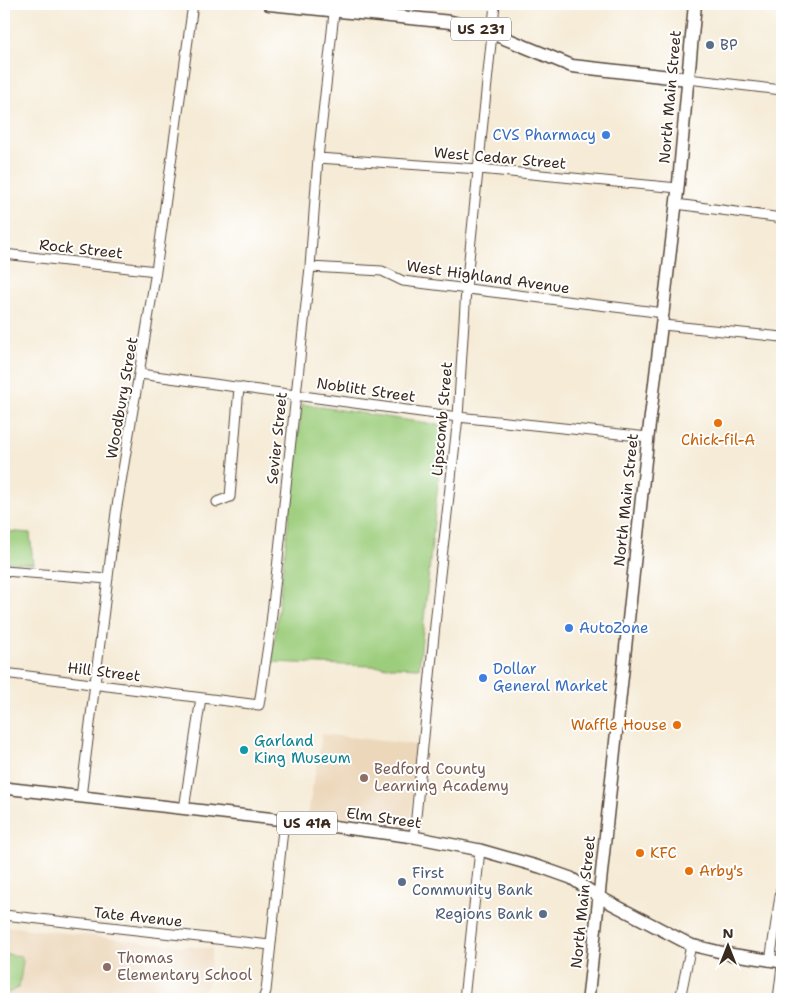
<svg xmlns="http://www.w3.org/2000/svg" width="786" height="1003" viewBox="0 0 786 1003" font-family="'Shantell Sans',sans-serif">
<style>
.built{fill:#ecd7ba}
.green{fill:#9ccd7c;stroke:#6c7c4d}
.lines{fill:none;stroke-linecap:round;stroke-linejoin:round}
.minor-casing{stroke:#57473a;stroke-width:11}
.major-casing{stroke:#57473a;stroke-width:14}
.highway-casing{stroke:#57473a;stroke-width:15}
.minor{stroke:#fff;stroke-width:9}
.major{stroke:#fff;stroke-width:11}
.highway{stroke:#fff;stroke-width:12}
.service-dot{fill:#5c6f8a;stroke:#fff;stroke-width:2}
.shop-dot{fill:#3f7fe0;stroke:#fff;stroke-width:2}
.food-dot{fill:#e8710a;stroke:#fff;stroke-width:2}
.culture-dot{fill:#0f9aa8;stroke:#fff;stroke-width:2}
.education-dot{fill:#8d6e63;stroke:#fff;stroke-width:2}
.labels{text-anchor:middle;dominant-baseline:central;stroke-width:4;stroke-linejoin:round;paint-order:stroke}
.shield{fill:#fff;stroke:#766a62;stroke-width:1}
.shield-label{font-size:14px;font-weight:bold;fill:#3b2a1e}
.service-label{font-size:15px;fill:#4e5e75;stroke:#fff;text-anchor:start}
.street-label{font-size:15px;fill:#3b2a1e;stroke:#fff}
.shop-label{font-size:15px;fill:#366cbe;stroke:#fff;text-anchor:start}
.food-label{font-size:15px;fill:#c56008;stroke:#fff;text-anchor:start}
.culture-label{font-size:15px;fill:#0d838f;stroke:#fff;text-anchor:start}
.education-label{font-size:15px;fill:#785e54;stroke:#fff;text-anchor:start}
</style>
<rect width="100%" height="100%" fill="#fff"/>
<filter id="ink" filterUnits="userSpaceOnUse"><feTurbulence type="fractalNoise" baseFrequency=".02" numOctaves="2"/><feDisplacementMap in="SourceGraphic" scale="10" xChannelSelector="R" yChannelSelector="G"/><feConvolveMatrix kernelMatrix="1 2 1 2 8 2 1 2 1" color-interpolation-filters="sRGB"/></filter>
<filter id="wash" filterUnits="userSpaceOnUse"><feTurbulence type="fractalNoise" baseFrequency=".0096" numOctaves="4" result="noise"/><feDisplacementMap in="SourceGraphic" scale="20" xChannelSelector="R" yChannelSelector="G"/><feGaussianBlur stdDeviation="1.12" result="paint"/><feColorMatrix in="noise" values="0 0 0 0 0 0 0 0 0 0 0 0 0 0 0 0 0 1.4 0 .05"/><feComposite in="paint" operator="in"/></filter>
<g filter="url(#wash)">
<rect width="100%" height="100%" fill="#f5ebd6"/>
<path class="built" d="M 322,734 L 418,745 L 410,828 L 308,814 Z
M 4,926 L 212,949 L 208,985 L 199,999 L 4,999 Z"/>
<path class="green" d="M 302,404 L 444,426 L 419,668 L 272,662 Z
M 4,531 L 30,533 L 33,564 L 4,562 Z
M 4,954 L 21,956 L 23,961 L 19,987 L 6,994 L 4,993 Z"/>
</g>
<g filter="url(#ink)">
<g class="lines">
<g class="minor-casing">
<path id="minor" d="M 688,79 L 782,90
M 318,158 L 479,169 L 678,188
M 676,204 L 782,218
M 4,254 L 156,271
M 310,267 L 382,271 L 403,281 L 664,313
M 663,325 L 782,337
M 140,374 L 458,417 L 648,437
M 217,502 L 230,497 L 239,387
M 4,571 L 108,579
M 4,673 L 259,705 L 270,632 L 310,267 L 318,158 L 335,4
M 81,797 L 116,512 L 156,271 L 193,4
M 184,809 L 201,698
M 414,837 L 440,575 L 458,417 L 466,289 L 495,4
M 4,915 L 270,945
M 770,961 L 782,883
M 263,999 L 266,991 L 284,820
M 464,999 L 480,850
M 680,999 L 691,945
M 778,999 L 782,966"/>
</g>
<g class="major-casing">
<path id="major" d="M 4,788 L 284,820 L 414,837 L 480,850 L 540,867 L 571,878 L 601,898 L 691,945 L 729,954 L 782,962
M 588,999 L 648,437 L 678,188 L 688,79"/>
</g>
<g class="highway-casing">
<path id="highway" d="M 269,4 L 451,22 L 492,33 L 572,66 L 688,79 L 695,4"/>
</g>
<use href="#minor" class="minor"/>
<use href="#major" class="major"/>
<use href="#highway" class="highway"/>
</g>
</g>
<g class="service-dot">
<circle cx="710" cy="45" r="5"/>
<circle cx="402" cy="882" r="5"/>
<circle cx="543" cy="914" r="5"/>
</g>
<g class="shop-dot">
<circle cx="606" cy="135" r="5"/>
<circle cx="569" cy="628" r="5"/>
<circle cx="483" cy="678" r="5"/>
</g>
<g class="food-dot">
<circle cx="718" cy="423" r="5"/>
<circle cx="677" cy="725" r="5"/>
<circle cx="640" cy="853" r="5"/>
<circle cx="689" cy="871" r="5"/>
</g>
<circle class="culture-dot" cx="244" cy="750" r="5"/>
<g class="education-dot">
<circle cx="364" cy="778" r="5"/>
<circle cx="107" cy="967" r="5"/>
</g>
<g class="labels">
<g class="shield">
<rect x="451" y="17.5" width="60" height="23" rx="4"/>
<rect x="277" y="811.5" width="60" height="23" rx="4"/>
</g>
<g class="shield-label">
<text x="481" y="29">US 231</text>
<text x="307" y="823">US 41A</text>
</g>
<g class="service-label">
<text x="720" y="45">BP</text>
<text x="412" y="873">First<tspan x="412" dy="17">Community Bank</tspan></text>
<text x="533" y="914" text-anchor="end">Regions Bank</text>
</g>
<g class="street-label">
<text transform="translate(670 97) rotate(-85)">North Main Street</text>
<text transform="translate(500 158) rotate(5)">West Cedar Street</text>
<text transform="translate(81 249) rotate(6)">Rock Street</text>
<text transform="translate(488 277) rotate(8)">West Highland Avenue</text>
<text transform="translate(366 390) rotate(8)">Noblitt Street</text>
<text transform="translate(122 398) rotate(-80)">Woodbury Street</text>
<text transform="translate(442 419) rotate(-85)">Lipscomb Street</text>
<text transform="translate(277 438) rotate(-84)">Sevier Street</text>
<text transform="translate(626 500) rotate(-84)">North Main Street</text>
<text transform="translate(104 672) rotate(7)">Hill Street</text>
<text transform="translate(384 818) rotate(8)">Elm Street</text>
<text transform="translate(583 902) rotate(-84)">North Main Street</text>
<text transform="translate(138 917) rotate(6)">Tate Avenue</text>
</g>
<g class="shop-label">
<text x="596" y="135" text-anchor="end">CVS Pharmacy</text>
<text x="579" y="628">AutoZone</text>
<text x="493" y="669">Dollar<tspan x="493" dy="17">General Market</tspan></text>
</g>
<g class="food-label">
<text x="718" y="440" text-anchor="middle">Chick-fil-A</text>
<text x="667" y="725" text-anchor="end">Waffle House</text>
<text x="650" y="853">KFC</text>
<text x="699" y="871">Arby's</text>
</g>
<g class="culture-label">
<text x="254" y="741">Garland<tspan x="254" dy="17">King Museum</tspan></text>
</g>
<g class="education-label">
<text x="374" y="769">Bedford County<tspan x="374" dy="17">Learning Academy</tspan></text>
<text x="117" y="958">Thomas<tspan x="117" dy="17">Elementary School</tspan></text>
</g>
</g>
<rect width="786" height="1003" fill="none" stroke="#fff" stroke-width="20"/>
<g transform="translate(728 946)" stroke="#ffffff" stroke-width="4" paint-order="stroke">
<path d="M0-4L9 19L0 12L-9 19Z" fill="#3b2a1e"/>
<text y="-8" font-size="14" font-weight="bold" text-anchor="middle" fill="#3b2a1e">N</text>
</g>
</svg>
